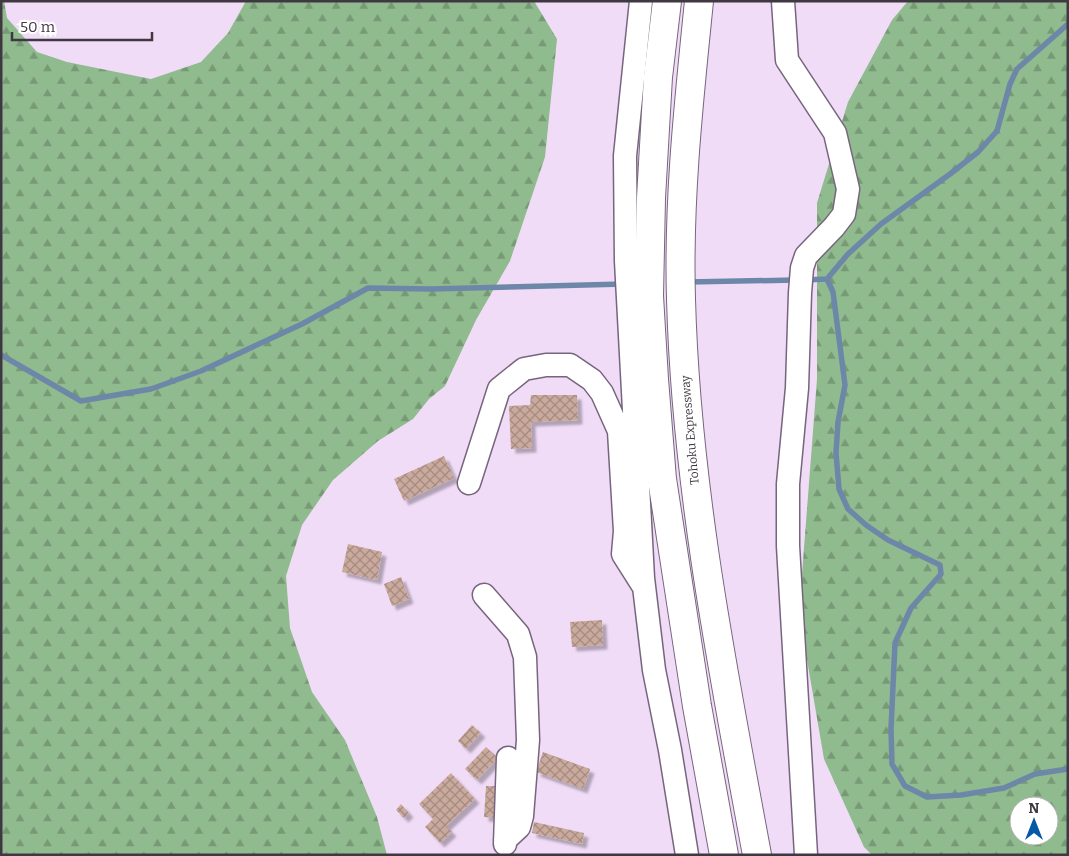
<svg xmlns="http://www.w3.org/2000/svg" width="1069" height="856" viewBox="0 0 1069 856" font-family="Bitter,serif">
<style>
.forest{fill:url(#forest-firs);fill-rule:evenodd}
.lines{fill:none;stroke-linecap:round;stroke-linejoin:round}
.stream{stroke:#6d87a9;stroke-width:5.5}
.building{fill:url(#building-cross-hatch);filter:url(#shadow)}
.minor-casing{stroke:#77657d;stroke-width:25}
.highway-casing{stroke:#77657d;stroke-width:30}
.minor{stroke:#fff;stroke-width:22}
.highway{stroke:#fff;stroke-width:28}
.labels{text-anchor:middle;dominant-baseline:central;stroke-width:4.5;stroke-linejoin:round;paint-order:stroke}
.street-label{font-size:12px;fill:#3f3741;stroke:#fff}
</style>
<defs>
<pattern id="forest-firs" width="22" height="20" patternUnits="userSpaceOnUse" patternTransform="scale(1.25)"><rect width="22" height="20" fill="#90bb8e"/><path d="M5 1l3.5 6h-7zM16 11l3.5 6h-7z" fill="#779976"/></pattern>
<pattern id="building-cross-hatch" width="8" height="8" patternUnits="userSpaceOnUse" patternTransform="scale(1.25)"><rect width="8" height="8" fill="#caaa9c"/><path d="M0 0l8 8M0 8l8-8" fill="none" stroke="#a58b81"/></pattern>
<filter id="shadow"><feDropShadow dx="4.5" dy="4.5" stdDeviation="1" flood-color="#0004"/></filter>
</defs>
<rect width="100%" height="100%" fill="#f1dcf7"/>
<path class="forest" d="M 1,1 L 4,1 L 7,18 L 37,52 L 67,62 L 151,79 L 201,62 L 228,33 L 246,1 L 534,1 L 557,39 L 545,157 L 510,261 L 476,320 L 445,386 L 429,399 L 413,419 L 378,441 L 333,480 L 302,525 L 286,576 L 290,628 L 312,692 L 345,740 L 377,817 L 387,855 L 1,855 Z
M 908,1 L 1068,1 L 1068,855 L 872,855 L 864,847 L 824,759 L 799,613 L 817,379 L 817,203 L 848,102 L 892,20 ZM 1019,806 L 1049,806 L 1049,836 L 1019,836 Z"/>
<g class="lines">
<path class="stream" d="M 827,279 L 833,292 L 845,385 L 838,422 L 836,453 L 839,489 L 848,509 L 866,525 L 888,540 L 940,565 L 941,574 L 911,608 L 895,643 L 891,729 L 892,764 L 905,786 L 927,797 L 961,795 L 1004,788 L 1035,774 L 1068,769
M 805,280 L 827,279 L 848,254 L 881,224 L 950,174 L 978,152 L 997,131 L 1010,84 L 1017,69 L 1068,24
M 688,282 L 796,280
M 1,355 L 81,401 L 151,389 L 201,371 L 302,324 L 368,288 L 430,289 L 624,284"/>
</g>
<path class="building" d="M 531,395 L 577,395 L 578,420 L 531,422 L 532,448 L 511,449 L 509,406 L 530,405 Z
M 444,456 L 454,478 L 404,501 L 394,479 Z
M 348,544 L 382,552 L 377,580 L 342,572 Z
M 401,577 L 409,599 L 392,606 L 384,584 Z
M 602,620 L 603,645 L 572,647 L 570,622 Z
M 472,725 L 481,733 L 466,749 L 458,741 Z
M 486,747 L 498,758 L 477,780 L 465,769 Z
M 543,752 L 590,769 L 583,789 L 536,772 Z
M 451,773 L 475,799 L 446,826 L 452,832 L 440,843 L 425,827 L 433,819 L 419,804 Z
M 486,786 L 497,786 L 496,818 L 484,817 Z
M 401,804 L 409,813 L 404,818 L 396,810 Z
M 534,822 L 584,833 L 582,844 L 532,833 Z"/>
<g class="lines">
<g class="minor-casing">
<path id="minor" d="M 641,1 L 625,156 L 626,261 L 643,578 L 654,670 L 670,750 L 687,855
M 783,1 L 787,60 L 835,133 L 848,189 L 844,214 L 834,227 L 806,256 L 802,268 L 800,293 L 797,388 L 788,484 L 788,546 L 806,855
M 469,483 L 499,389 L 524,369 L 546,365 L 570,365 L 592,380 L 602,393 L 619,431 L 625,531 L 623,554 L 642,584
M 484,595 L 518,634 L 525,657 L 528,740 L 522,816 L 519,827 L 505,840
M 505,844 L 508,758"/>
</g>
<g class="highway-casing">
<path id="highway" d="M 667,1 L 658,77 L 651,198 L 649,296 L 654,379 L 662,479 L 697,706 L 724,855
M 699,1 C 689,100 678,199 681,299 C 686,486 723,671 757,855"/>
</g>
<use href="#minor" class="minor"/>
<use href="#highway" class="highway"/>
</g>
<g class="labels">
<g class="street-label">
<text transform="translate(690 430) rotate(-95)">Tohoku Expressway</text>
</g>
</g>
<rect width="1069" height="856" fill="none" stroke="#3f3741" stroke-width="5"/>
<g transform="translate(1034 821)"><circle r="24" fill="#ffffff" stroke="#b2afb3"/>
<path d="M0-4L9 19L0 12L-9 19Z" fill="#0758a7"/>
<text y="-8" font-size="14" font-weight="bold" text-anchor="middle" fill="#3f3741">N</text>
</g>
<path d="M12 32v8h140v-8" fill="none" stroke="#3f3741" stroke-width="2.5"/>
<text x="20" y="32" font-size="15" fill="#3f3741" stroke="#ffffff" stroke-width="4" paint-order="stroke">50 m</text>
</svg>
